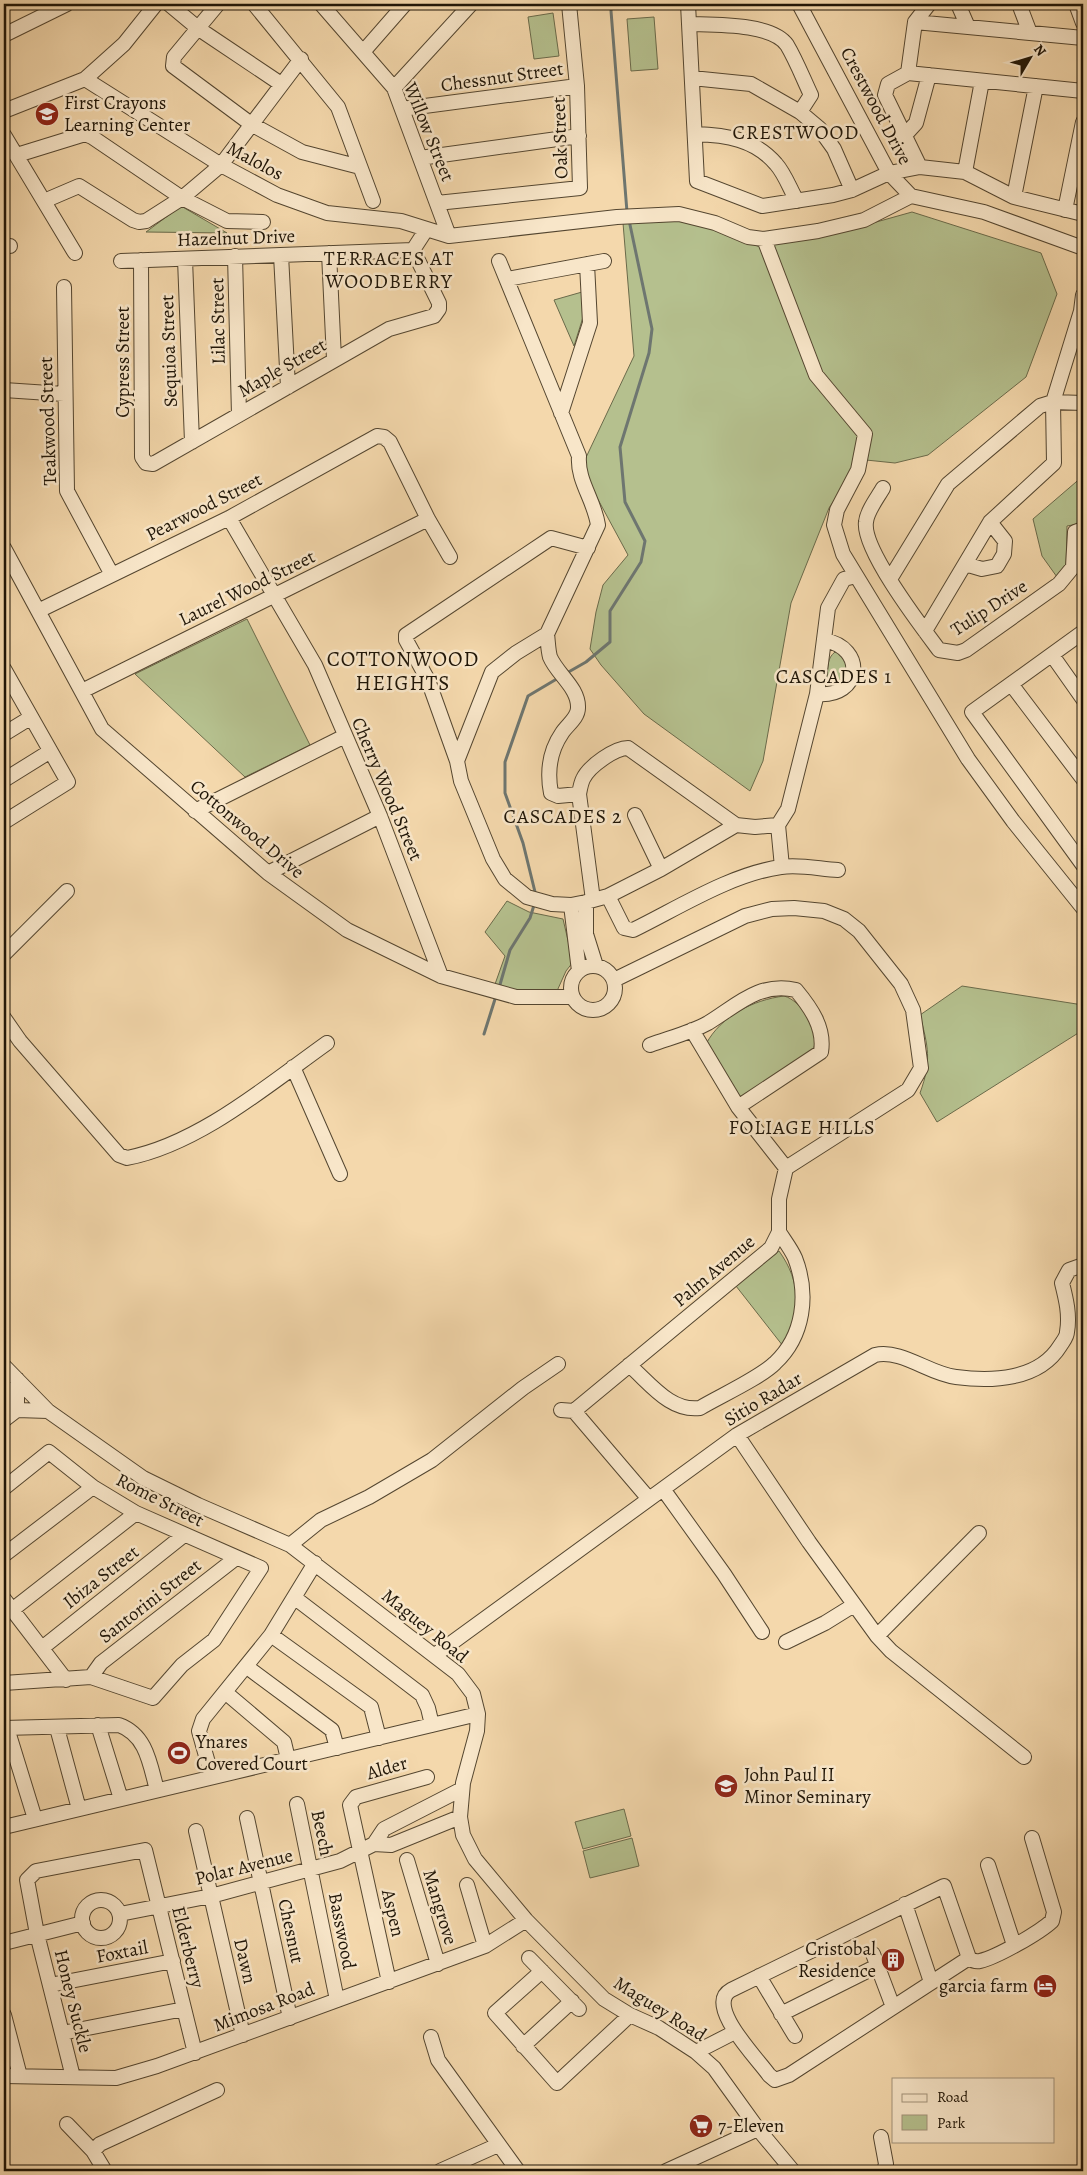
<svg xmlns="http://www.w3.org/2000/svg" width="1087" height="2175" viewBox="0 0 1087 2175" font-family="Alegreya,serif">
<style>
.green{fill:#b5c08e;stroke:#6a6a4a}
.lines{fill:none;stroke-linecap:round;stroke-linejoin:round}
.stream{stroke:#6e7670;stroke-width:3}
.minor-casing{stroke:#544630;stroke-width:16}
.minor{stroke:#f8e6c9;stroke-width:14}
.labels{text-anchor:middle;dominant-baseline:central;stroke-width:5;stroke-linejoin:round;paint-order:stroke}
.street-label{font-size:19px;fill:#1f1507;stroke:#f8e6c9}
.poi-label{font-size:19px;fill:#1f1507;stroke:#f8e6c9;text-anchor:start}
.neighbourhood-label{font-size:20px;letter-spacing:1px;fill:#1f1507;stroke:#f8e6c9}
.quarter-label{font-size:21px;letter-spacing:1px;fill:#1f1507;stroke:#f8e6c9}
</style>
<rect width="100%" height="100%" fill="#f4d8ac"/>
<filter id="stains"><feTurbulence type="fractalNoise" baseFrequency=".004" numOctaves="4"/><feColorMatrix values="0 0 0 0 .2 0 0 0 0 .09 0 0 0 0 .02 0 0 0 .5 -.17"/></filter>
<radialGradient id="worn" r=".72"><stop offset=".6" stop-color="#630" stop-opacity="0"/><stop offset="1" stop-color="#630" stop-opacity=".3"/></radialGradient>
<path class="green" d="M 553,13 L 559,56 L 534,59 L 528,17 Z
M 654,17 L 658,69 L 631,71 L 627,19 Z
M 181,206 L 227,233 L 146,232 Z
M 912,212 L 1041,253 L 1057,294 L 1026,377 L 928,455 L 895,463 L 866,460 L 854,471 L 829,508 L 791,603 L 763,761 L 750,791 L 644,714 L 601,665 L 590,649 L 596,612 L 603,585 L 628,555 L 581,468 L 634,356 L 623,223 L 679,221 L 711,228 L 760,247 L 862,226 Z
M 582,292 L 584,314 L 574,346 L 554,300 Z
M 1083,476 L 1083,523 L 1067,526 L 1066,568 L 1057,577 L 1042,556 L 1033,519 Z
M 247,619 L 310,745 L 245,777 L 135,674 Z
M 835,652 L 841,652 L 846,658 L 848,674 L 841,682 L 834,684 L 827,677 C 828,667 827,658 835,652 Z
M 507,901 L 529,912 L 563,919 L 573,962 L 566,971 L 557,991 L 535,994 L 494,987 L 505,956 L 485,932 Z
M 962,986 L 1083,1005 L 1083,1030 L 937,1122 L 920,1093 C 932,1060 928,1047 920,1015 Z
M 784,996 C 801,1000 824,1034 812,1051 L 744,1097 L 736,1097 L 706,1044 C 721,1016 753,1000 784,996 Z
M 779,1251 C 802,1283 800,1312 783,1346 L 736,1286 Z
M 624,1809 L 631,1836 L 583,1849 L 575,1822 Z
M 632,1838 L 639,1866 L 590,1878 L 583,1851 Z"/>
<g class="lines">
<path class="stream" d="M 612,4 L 611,11 L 627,212
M 565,674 L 586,662 L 610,642 L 610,611 L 641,562 L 645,541 L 625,502 L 620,447 L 649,353 L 652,329 L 629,220
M 536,896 L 523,843 L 505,793 L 505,762 L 528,696 L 560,677
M 499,988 L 510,950 L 530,918 L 535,902
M 484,1034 L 496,996"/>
<g class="minor-casing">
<path id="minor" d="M 169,4 L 199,29 L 281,84
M 218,4 L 174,57 L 173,66 L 251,124 L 302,152 L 360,167
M 254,4 L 338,107 L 373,201
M 321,4 L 394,88 L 449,236
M 688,4 L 697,181 L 762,206 L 833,195 L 852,190 L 889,173 L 920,167 L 965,172 L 1014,197 L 1083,214
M 799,4 L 889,173 L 911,196 L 984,212 L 1083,248
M 958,4 L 968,27
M 1019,4 L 1030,33
M 1076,4 L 1083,23
M 915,22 L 1083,38
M 689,24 C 713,25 772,23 787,45 C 796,60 803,78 811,95 L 800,112
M 4,35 L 67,4
M 363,52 L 405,4
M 908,73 L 915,22 L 929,4
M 692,78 L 751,84 L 800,112 L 819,128 L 834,149 L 852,190
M 85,79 L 221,165 L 277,195 L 327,213 L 401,221 L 449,236 L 617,217 L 679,214 L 715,223 L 748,237 L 764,239 L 818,231 L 864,220 L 911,196
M 394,88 L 471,4
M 402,109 L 577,86
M 4,111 L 85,79 L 124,44 L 156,4
M 695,134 C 726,135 755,139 776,164 C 785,174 790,189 797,201
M 4,135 L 75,253
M 905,135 L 916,123 L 929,75
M 17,155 L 85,134 L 92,137 L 182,198 L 227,221 L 263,222
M 420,158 L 579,136
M 920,167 L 885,95 L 888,84 L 908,73 L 1083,91
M 965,172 L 982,81
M 1014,197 L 1036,86
M 44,201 L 79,186 L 133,220 L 139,222 L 146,221 L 182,198 L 221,165 L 301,59
M 437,203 L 580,188 L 577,86 L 569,4
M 1065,210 L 1083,122
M 764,239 L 816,375 L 865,434 L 858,470 L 837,510 L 834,525 L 843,554 L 968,759 L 1013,821 L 1083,908
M 4,246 L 10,246
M 329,253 L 334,359
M 281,255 L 288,387
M 235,256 L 239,415
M 185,259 L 192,442
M 141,260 L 142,457 L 146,463 L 153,464 L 389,329 L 434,316 L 439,309 L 439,303 L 413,250 L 426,230
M 121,261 L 413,250
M 499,261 L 579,456 C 577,481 594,499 598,525 L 547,634 L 516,653 L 492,672 L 457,761 L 461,781 L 493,859 L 505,879 L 527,897 L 552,904 L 571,905 L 586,902 L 608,896 L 661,869 L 736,825 L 755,827 L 778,825
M 507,279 L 604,261
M 64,287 L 67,491 L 111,573
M 4,390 L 64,394
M 561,413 L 590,323 L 587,264
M 883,488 C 878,497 867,511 866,522 C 862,549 921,626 939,650 L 958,653 L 966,650 L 1059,584 L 1073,567 L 1075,532 L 1083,529
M 229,518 L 315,665 L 380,816 L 441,976
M 4,548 L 102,729 L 268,873 L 347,930 L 441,976 L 516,997 L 573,997
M 965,564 L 982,569 L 997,566 L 1004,554 L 1005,541 L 990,522
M 890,579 L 948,484 L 1040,406 L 1053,402 L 1083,403
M 38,611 L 229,518 L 377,436 L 384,437 L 390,442 L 428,519 L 450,557
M 925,631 L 990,522 L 1054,463 L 1053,402 L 1081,311 L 1083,295
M 1083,632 L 972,712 L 1083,865
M 547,634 C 548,641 548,650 550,657 C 557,674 579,688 578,708 C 578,718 567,725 562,733 C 549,752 547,772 551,793 L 558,796 L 579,794
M 1052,655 L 1083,699
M 4,669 L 68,782 L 4,822
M 1011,684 L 1083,779
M 82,691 L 428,519
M 817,694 C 861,698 867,648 824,640
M 4,734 L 30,718
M 457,761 L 428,680 L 406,640 L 406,635 L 551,538 L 588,548
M 4,780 L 49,752
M 195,811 L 345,736
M 635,815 L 661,869
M 782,867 L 778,825 L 788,809 L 817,694 L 828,608 L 844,579 L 856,576
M 268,873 L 380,816
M 608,896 L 624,928 L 633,930 C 678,908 731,874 781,867 C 799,864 820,869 838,870
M 593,900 L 579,794 C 580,789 581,783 583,779 C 589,766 615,748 628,748 L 736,825
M 586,902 L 586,934 L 596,966
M 571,905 L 579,971
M 4,954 L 67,891
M571 988a22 22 0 1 1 44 0a22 22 0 1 1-44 0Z
M 4,1018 L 20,1041 L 119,1155 L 127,1158 C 199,1144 268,1085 327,1043
M 692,1030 L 738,1107 L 786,1168
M 650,1045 C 669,1038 690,1033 708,1023 C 736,1006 760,981 796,990 C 811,1008 825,1028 821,1052 L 738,1107
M 293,1067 L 340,1174
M 629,1365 C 650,1383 670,1412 700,1408 C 720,1396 760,1378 775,1363 C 804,1336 809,1294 795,1258 C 791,1249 784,1240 779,1232
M 4,1366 L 48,1411 L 143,1478 L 198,1505 L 290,1545 L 458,1674 L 473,1694 L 478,1714 L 477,1731 L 463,1783 L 460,1817 L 463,1835 L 475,1859 L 526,1920 L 604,1999 L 630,2015 L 659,2028 L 696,2052 L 714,2068 L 758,2129 L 793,2171
M 17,1379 L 17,1410 L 48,1411
M 561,1410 L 574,1411
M 574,1411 L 771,1248 L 779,1232 L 779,1199 L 786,1168 L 908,1090 L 921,1068 L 913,1010 L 901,984 L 859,931 L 844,919 L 824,911 L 794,908 L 772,909 L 745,916 L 614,980
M 574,1411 L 649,1499
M 4,1420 L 17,1410
M 737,1435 L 809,1542 L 877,1636 L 891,1651 L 1024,1757
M 4,1488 L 49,1452 L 93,1487 L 136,1513 L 261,1568 L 214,1640 L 182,1665 L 153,1698 L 91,1677 L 4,1683
M 663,1489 L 724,1574 L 762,1632
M 290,1545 L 321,1520 L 369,1497 L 432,1460 L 523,1388 L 558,1364
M 4,1555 L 93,1487
M 295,1598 L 422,1695 L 428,1708 L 432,1725
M 4,1599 L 66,1680
M 12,1610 L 136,1513
M 271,1635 L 371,1707 L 379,1738
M 877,1636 L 979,1533
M 786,1642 L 825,1623 L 854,1605
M 42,1648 L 184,1535
M 435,1655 L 737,1435 L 875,1355 C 902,1349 929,1374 956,1377 C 992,1382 1039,1380 1060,1346 C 1063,1341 1067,1337 1067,1332 C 1070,1315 1066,1299 1062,1283 L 1069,1270 L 1083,1265
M 247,1667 L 332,1730 L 337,1748
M 91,1677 L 101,1663 L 236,1558
M 225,1692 L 284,1742 L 288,1759
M 98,1725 L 121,1799
M 4,1728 L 119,1725 C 147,1735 150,1765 157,1790
M 7,1728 L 35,1819
M 57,1728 L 79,1809
M 212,1777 L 199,1731 L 203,1719 L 271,1635 L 315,1563
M 297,1804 L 337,2000
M 247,1818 L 290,2018
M 4,1827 L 478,1714
M 196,1831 L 243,2035
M 374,1844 L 391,1845 L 460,1817
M 407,1860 L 438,1964
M 988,1865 L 1014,1945
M 467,1885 L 485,1946
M82 1919a19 19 0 1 1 38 0a19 19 0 1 1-38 0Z
M 905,1904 L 931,1982
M 120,1914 L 211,1896 L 340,1861 L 374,1844 L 384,1829 L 462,1789
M 4,1943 L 83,1923
M 873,1954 L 893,2007
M 529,1958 L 579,2009
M 969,1958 L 944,1886 L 731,1990 C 704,2005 758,2059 769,2075 L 775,2080 L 789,2075 L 969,1958 C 973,1961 976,1962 980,1961 C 997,1957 1039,1933 1052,1921 L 1054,1912 L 1032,1838
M 542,1971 L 495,2013 L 557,2083 L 630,2015
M 759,1976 L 795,2036
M 389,1982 L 350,1805 L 356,1797 L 427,1777
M 50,1985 L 173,1961
M 781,2014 L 877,1966
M 4,2015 L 20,2076
M 62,2033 L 184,2009
M 431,2037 L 438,2060 L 518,2171
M 523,2046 L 572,2001
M 696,2052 L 735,2032
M 4,2076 L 116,2078 L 157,2066 L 485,1946 L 526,1920
M 73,2077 L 37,1934 L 27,1880 L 36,1871 L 145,1850 L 195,2053
M 67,2124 L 93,2151 L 105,2171
M 881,2137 L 886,2164 L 884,2171
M 93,2151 L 100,2144 L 217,2090
M 440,2171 L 498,2145
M 666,2171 L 758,2129"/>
</g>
<use href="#minor" class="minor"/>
</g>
<defs>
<g id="school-disc" transform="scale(1.25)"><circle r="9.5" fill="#8f2418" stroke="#f8e6c9"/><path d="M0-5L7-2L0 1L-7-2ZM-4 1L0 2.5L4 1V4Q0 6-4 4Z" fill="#fff"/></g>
<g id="stadium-disc" transform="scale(1.25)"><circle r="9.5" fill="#8f2418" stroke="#f8e6c9"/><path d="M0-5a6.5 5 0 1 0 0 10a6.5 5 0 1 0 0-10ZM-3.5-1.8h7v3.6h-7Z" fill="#fff"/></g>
<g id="university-disc" transform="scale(1.25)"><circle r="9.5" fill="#8f2418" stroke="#f8e6c9"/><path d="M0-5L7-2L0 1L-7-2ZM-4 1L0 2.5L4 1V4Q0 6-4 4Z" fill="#fff"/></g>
<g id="building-disc" transform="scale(1.25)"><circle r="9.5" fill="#8f2418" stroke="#f8e6c9"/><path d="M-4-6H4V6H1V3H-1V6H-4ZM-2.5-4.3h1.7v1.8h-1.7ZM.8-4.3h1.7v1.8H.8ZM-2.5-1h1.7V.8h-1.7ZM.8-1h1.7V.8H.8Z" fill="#fff"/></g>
<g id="hotel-disc" transform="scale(1.25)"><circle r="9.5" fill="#8f2418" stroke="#f8e6c9"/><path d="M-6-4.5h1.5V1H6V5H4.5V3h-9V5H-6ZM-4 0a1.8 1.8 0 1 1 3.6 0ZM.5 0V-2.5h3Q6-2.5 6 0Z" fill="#fff"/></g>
<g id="supermarket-disc" transform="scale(1.25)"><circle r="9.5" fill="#8f2418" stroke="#f8e6c9"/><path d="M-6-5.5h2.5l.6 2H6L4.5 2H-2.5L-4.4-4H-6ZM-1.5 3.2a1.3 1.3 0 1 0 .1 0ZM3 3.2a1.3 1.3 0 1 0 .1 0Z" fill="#fff"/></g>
</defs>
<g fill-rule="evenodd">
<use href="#school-disc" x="47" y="114"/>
<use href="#stadium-disc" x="179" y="1753"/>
<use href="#university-disc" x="726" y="1786"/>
<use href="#building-disc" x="893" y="1960"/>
<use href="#hotel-disc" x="1045" y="1986"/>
<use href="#supermarket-disc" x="701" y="2126"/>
</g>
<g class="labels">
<g class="street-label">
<text transform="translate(502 77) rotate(-8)">Chessnut Street</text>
<text transform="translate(876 106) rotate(62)">Crestwood Drive</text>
<text transform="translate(429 132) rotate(68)">Willow Street</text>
<text transform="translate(560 138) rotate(-92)">Oak Street</text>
<text transform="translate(255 161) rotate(28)">Malolos</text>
<text transform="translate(236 238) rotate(-2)">Hazelnut Drive</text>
<text transform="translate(218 321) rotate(-91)">Lilac Street</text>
<text transform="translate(169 351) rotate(-92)">Sequioa Street</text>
<text transform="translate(123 362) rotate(-90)">Cypress Street</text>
<text transform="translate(282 368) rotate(-30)">Maple Street</text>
<text transform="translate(48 421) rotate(-92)">Teakwood Street</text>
<text transform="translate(204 507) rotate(-27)">Pearwood Street</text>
<text transform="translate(247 588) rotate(-26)">Laurel Wood Street</text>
<text transform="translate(989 608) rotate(-33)">Tulip Drive</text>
<text transform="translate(387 789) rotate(67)">Cherry Wood Street</text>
<text transform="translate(247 829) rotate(40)">Cottonwood Drive</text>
<text transform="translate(714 1271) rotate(-40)">Palm Avenue</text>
<text transform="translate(763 1399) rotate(-31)">Sitio Radar</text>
<text transform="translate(160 1500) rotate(27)">Rome Street</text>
<text transform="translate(101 1577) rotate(-38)">Ibiza Street</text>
<text transform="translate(150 1601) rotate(-38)">Santorini Street</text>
<text transform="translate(425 1626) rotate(39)">Maguey Road</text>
<text transform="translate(387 1768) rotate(-16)">Alder</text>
<text transform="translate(322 1833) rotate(78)">Beech</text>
<text transform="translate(244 1867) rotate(-14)">Polar Avenue</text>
<text transform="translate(440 1907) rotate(73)">Mangrove</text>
<text transform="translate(393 1913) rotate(77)">Aspen</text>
<text transform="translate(291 1931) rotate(78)">Chesnut</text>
<text transform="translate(342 1931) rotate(79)">Basswood</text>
<text transform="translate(188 1947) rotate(76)">Elderberry</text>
<text transform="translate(122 1952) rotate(-11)">Foxtail</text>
<text transform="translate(245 1961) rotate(77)">Dawn</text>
<text transform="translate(73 2001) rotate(76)">Honey Suckle</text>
<text transform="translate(264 2007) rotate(-21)">Mimosa Road</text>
<text transform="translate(660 2009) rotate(32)">Maguey Road</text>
</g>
<g class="poi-label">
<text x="64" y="103">First Crayons<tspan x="64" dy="22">Learning Center</tspan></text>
<text x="196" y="1742">Ynares<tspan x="196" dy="22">Covered Court</tspan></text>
<text x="744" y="1775">John Paul II<tspan x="744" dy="22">Minor Seminary</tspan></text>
<text x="876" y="1949" text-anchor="end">Cristobal<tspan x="876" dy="22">Residence</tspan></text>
<text x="1028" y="1986" text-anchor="end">garcia farm</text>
<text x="718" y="2126">7-Eleven</text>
</g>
<g class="neighbourhood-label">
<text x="796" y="132">CRESTWOOD</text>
<text x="389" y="258">TERRACES AT<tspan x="389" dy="23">WOODBERRY</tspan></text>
<text x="834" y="676">CASCADES 1</text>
<text x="563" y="816">CASCADES 2</text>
<text x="802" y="1127">FOLIAGE HILLS</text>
</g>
<g class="quarter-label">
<text x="403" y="659">COTTONWOOD<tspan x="403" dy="24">HEIGHTS</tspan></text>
</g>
</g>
<rect width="1087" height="2175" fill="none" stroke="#f4d8ac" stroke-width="20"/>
<rect x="5" y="5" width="1077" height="2165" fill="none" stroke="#1f1507" stroke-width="2.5"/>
<rect x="10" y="10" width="1067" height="2155" fill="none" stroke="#1f1507"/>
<rect x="892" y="2078" width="162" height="65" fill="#f8e6c9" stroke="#a1927b"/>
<rect x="902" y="2094" width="25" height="8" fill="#f8e6c9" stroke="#a1927b"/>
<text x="937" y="2102" font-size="15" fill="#1f1507">Road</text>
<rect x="902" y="2115" width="25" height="15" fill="#b5c08e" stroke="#a1927b"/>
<text x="937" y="2128" font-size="15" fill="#1f1507">Park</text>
<g transform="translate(1030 58) rotate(52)" stroke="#f8e6c9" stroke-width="4" paint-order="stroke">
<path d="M0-4L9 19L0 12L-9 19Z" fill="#1f1507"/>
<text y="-8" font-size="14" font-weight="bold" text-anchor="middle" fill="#1f1507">N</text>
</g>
<rect width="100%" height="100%" filter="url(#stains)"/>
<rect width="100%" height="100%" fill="url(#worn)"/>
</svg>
